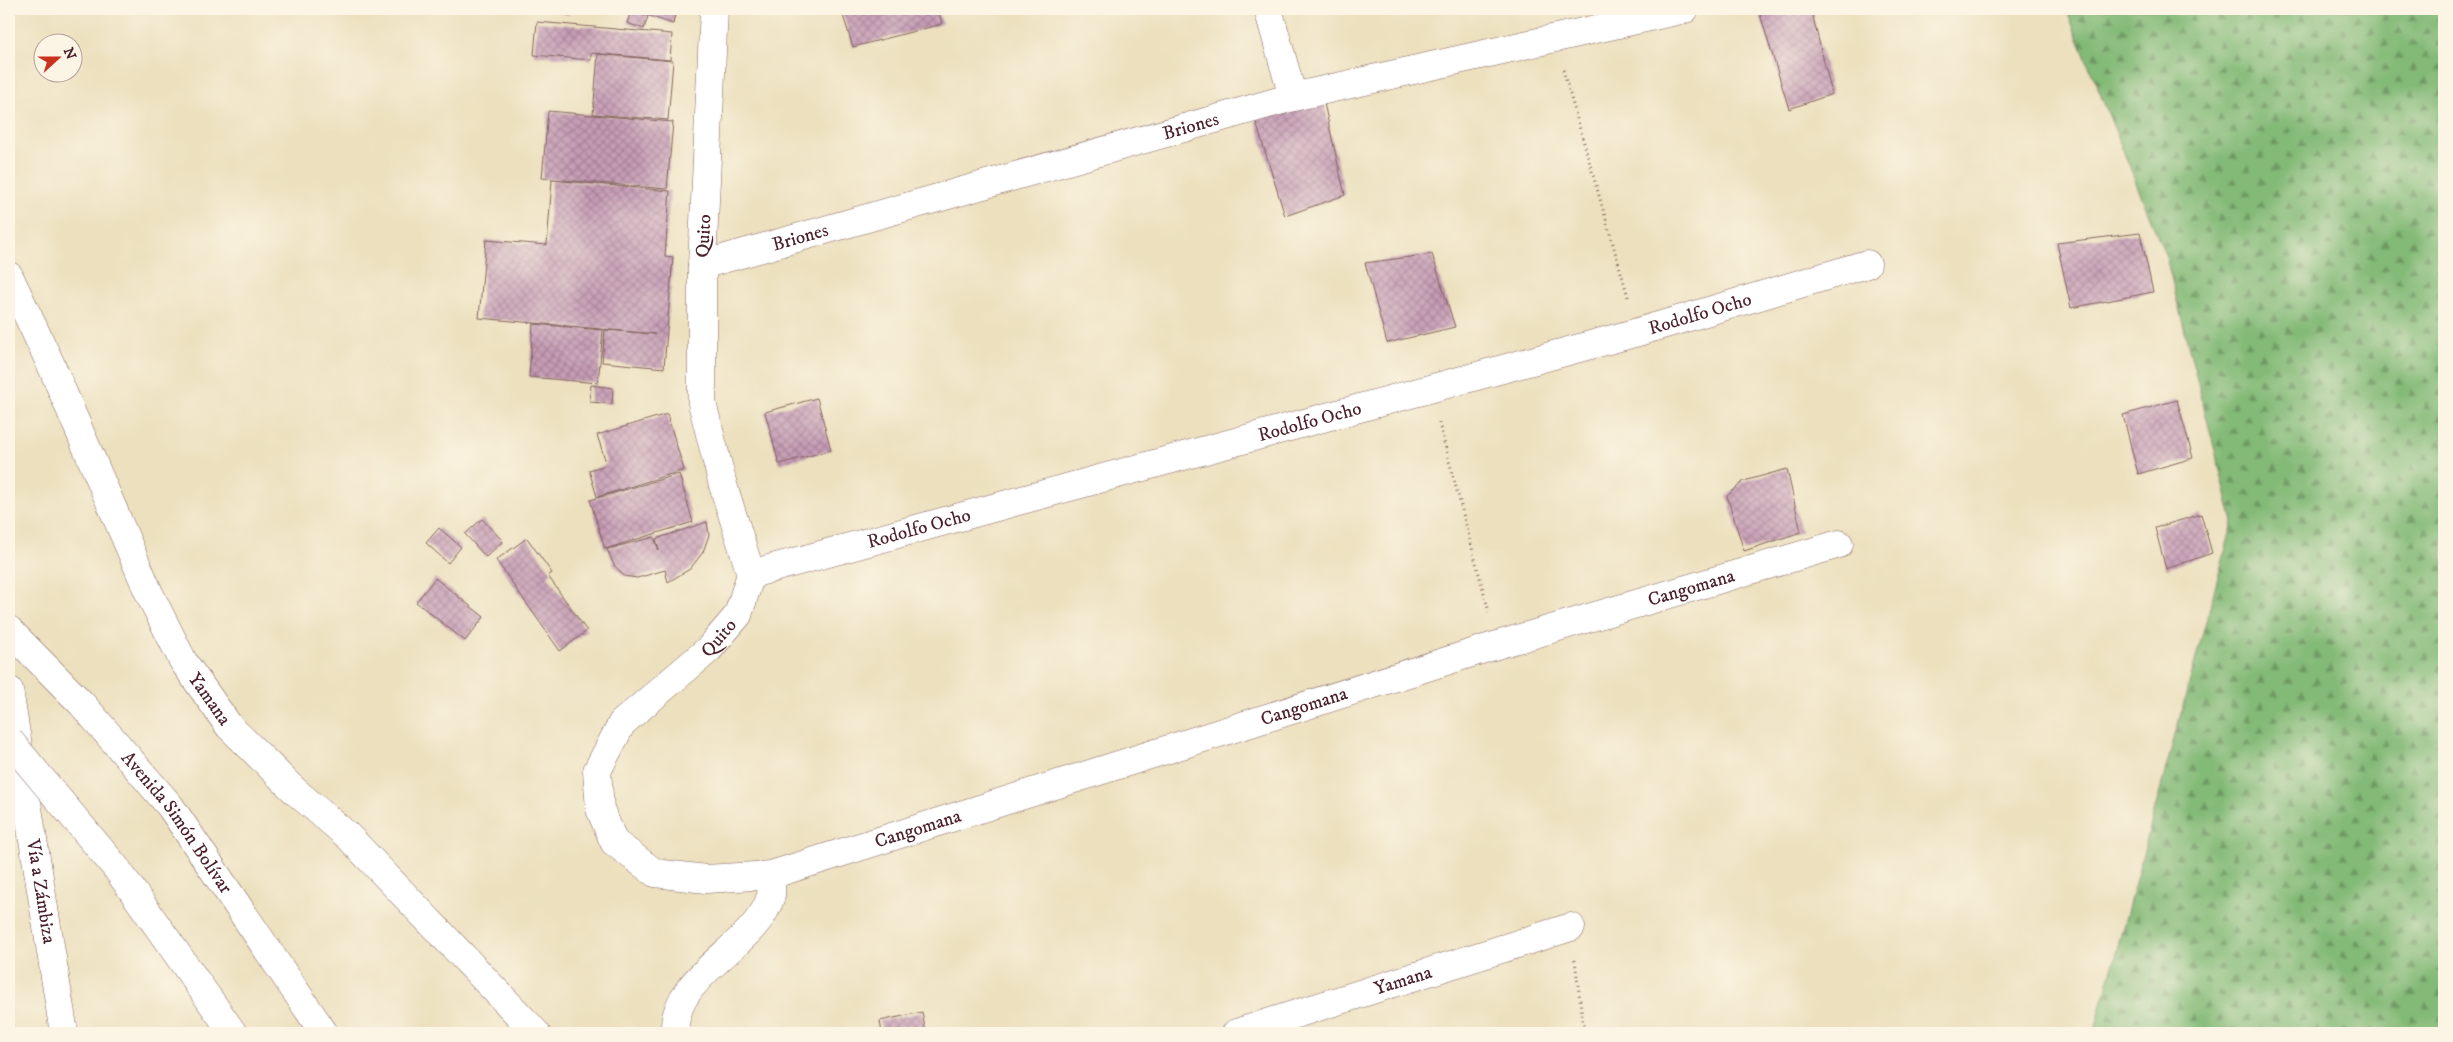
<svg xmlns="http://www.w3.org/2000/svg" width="2453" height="1042" viewBox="0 0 2453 1042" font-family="'IM FELL DW Pica',serif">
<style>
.forest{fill:url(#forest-firs);stroke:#666c51}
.building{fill:url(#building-cross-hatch)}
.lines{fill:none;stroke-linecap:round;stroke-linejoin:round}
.minor-casing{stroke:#83635e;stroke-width:29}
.tertiary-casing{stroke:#83635e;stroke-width:29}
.trunk-casing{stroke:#83635e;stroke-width:29}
.path{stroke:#83635e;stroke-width:3;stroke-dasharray:1 4;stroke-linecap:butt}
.minor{stroke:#fff;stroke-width:28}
.tertiary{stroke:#fff;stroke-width:28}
.trunk{stroke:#fff;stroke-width:28}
.trunk-bridge-casing{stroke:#83635e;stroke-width:29;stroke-linecap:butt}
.trunk-bridge{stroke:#fff;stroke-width:28}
.labels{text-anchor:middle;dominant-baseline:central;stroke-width:4;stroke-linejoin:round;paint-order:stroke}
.street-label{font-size:19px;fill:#4a1f2b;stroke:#fcf5e5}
</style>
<defs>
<pattern id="forest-firs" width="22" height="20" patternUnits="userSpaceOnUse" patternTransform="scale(1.25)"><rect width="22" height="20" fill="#83ba77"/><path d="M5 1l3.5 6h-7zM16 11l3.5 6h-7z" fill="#6d9762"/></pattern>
<pattern id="building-cross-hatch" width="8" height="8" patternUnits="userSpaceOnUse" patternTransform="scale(1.25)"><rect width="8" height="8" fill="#c69cb6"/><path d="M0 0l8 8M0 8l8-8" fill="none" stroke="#a37f94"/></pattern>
</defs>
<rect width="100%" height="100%" fill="#fcf5e5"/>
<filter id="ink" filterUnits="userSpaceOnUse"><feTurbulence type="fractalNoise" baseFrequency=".02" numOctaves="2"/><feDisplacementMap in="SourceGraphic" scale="10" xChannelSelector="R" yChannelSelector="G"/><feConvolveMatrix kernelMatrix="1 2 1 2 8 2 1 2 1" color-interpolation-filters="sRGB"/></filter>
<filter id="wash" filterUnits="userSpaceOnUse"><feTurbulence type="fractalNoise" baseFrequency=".0096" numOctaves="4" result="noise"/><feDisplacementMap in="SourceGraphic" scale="20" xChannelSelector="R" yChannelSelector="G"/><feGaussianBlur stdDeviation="1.12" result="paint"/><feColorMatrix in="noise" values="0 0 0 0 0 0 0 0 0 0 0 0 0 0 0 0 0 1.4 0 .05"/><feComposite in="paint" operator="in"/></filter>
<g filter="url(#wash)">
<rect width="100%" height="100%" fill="#ece0be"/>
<path class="forest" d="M 2066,9 L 2444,9 L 2444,1033 L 2097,1033 L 2095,1030 L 2233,522 L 2166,257 Z"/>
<g id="blocks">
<path class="building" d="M 553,9 L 571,9 L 568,15 Z
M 632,9 L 676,9 L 673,24 L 635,11 L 648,16 L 644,29 L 627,23 Z
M 841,9 L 938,9 L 942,24 L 853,47 Z
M 1769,9 L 1811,9 L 1832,94 L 1789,109 L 1759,11 Z
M 537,22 L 672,34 L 670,60 L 591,53 L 591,60 L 534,55 Z
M 598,54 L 673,61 L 668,120 L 593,114 Z
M 1323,99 L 1345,195 L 1285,216 L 1255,119 Z
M 548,111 L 673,122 L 667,189 L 542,178 Z
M 552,180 L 670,191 L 665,256 L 673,257 L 664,368 L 602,362 L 605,330 L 655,334 L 479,318 L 486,240 L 547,245 Z
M 2140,233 L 2153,292 L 2071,308 L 2057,243 Z
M 1432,254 L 1455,327 L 1387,343 L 1365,263 Z
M 533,324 L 603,330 L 598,383 L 529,377 Z
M 591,385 L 613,388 L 612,404 L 590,402 Z
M 817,398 L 831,450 L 779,464 L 765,412 Z
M 2177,400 L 2193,458 L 2138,474 L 2123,415 Z
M 667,414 L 684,470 L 597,497 L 589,470 L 607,465 L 597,435 Z
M 1787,469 L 1801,532 L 1744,551 L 1727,496 L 1744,481 Z
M 679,474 L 693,522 L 605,549 L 590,500 Z
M 2201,514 L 2212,553 L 2166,569 L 2155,528 Z
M 482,519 L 503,541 L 486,557 L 465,534 Z
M 707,522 L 709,535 L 703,552 L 690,569 L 668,582 L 665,570 L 637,578 L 624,576 L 614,565 L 607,549 L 654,537 L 659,551 L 656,539 Z
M 439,528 L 461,547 L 448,563 L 426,543 Z
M 527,538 L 552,573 L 548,576 L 587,631 L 560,651 L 496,560 Z
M 435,578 L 484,617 L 465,641 L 416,602 Z
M 922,1012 L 926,1033 L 882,1033 L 880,1021 Z"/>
</g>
</g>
<g filter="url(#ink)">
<use href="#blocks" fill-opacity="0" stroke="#83635e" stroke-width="1"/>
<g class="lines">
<g class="minor-casing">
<g id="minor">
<path d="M 1268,9 L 1293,97"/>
<path id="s1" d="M 702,265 L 1293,97 L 1685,9"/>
<path id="s2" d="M 9,276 L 52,367 L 149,593 L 183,661 L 229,726 L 295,791 L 348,836 L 536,1033"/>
<path id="s3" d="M 751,574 L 1638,332 L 1867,264"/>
<path id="s4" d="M 771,875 L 1497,645 L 1839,544"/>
<path id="s5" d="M 675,1033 C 671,973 759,946 771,895 C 772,889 771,881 771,875 L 706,879 L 655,873 L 614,842 L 600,809 L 597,771 L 622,723 L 709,649 L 738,615 L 751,574 L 723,485 L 702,403 L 702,265 L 714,9"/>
<path id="s6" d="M 1236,1033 L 1571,927"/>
</g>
</g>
<g class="tertiary-casing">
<g id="tertiary">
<path id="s7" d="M 9,690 L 64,1033"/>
</g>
</g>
<g class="trunk-casing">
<g id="trunk">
<path id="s8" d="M 9,630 L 82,704 L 170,806 L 324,1033"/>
<path d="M 117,869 L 233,1033"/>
</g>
</g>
<path class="path" d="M 1563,70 L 1629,300
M 1439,423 L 1489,612
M 1575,960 L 1584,1033"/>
<use href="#minor" class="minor"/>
<use href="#tertiary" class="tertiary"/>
<use href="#trunk" class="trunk"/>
<g class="trunk-bridge-casing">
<path id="trunk-bridge" d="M 9,740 L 117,869"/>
</g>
<use href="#trunk-bridge" class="trunk-bridge"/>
</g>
</g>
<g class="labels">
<g class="street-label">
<text stroke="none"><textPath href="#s1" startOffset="508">Briones</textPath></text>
<text stroke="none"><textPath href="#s5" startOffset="1036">Quito</textPath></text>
<text stroke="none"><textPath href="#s1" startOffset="102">Briones</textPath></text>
<text stroke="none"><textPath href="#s3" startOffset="984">Rodolfo Ocho</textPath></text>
<text stroke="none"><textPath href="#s3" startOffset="579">Rodolfo Ocho</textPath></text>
<text stroke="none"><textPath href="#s3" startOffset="174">Rodolfo Ocho</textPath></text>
<text stroke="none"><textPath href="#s4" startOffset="964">Cangomana</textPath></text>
<text stroke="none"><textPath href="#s5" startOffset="618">Quito</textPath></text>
<text stroke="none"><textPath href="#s2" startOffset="469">Yamana</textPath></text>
<text stroke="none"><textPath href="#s4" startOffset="559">Cangomana</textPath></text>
<text stroke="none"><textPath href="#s8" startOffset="256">Avenida Simón Bolívar</textPath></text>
<text stroke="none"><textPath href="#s4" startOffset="154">Cangomana</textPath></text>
<text stroke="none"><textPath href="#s7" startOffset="204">Vía a Zámbiza</textPath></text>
<text stroke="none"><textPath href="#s6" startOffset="175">Yamana</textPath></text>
</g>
</g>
<rect width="2453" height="1042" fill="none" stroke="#fcf5e5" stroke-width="30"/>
<g transform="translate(58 58) rotate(69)"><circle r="24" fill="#fcf5e5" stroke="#b59f9b"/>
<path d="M0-4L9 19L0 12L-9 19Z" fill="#c8321e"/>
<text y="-8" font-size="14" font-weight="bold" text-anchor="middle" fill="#4a1f2b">N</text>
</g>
</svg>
